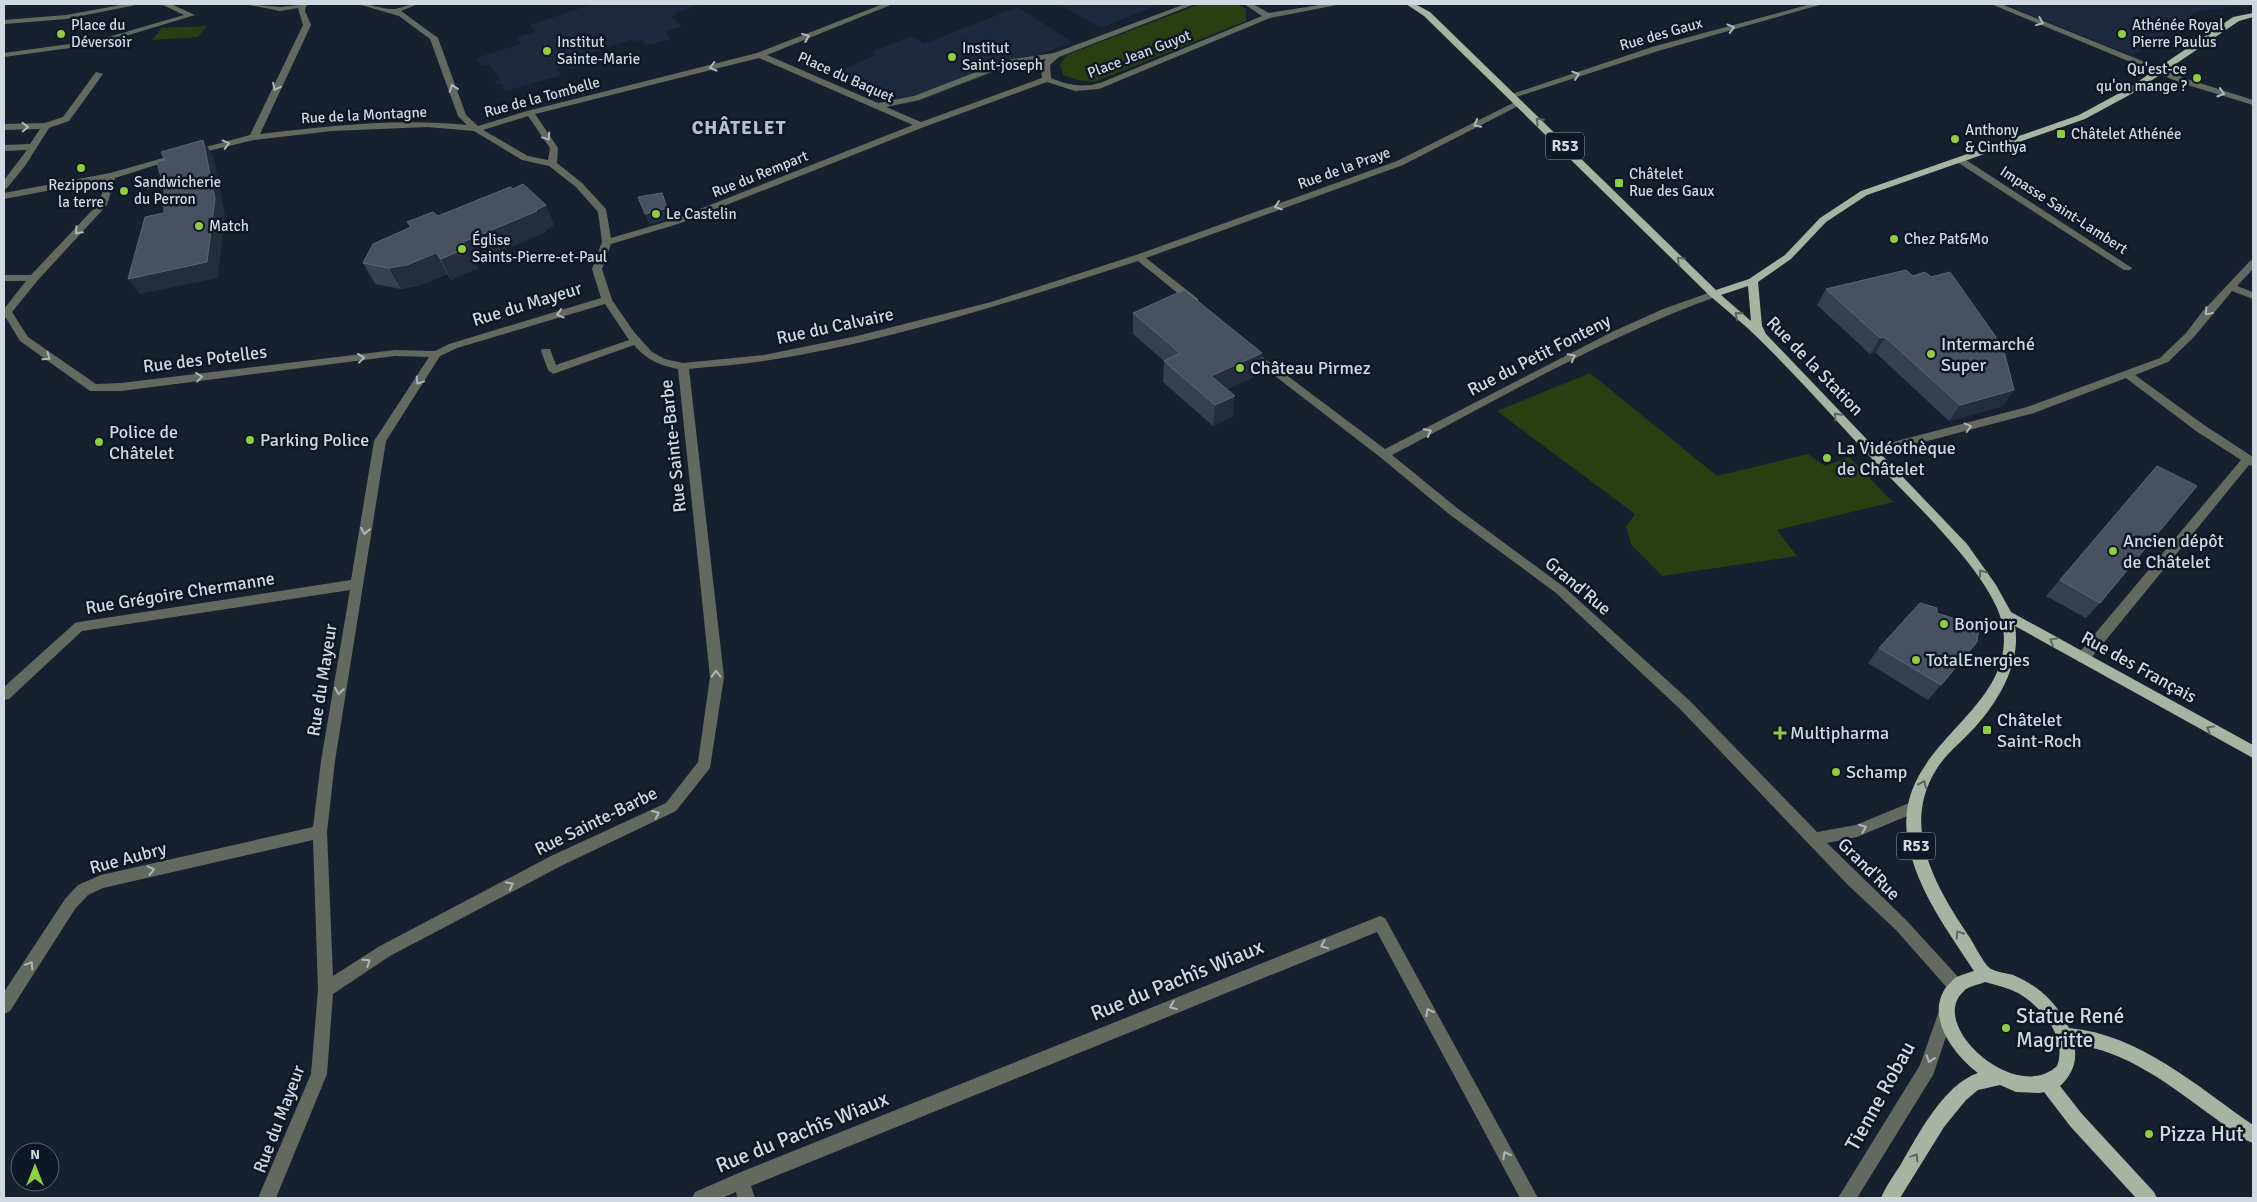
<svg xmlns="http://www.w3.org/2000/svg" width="2257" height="1202" viewBox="0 0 2257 1202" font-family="Signika,sans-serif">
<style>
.built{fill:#1d2a3d}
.green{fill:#2a3f11}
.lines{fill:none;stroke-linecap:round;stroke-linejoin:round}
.minor{fill:#646960;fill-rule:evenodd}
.major{fill:#a9b3a1;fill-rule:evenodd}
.wall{fill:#374050}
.shaded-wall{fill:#232d3c}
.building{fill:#475160;stroke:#5d6674}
.oneway{stroke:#b0b7bb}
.oneway2{stroke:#5c6563}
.poi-dot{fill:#8fcd42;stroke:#0e1725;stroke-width:2}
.labels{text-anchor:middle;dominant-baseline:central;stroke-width:5;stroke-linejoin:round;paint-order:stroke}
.far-poi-label{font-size:15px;fill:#d1d8e2;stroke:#0e1725;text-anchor:start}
.far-street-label{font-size:15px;fill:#d1d8e2;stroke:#0e1725}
.shield{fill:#0e1725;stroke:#969ea9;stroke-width:1}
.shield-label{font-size:16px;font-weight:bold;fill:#d1d8e2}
.street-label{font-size:18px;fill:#d1d8e2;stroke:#0e1725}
.poi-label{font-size:18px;fill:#d1d8e2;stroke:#0e1725;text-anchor:start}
.far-district-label{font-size:19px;font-weight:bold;letter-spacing:1px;fill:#b4c0d4;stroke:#0e1725}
.near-street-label{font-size:21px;fill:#d1d8e2;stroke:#0e1725}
.near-poi-label{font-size:21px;fill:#d1d8e2;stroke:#0e1725;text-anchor:start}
</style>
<rect width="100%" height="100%" fill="#17202f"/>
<path class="built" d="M 592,4 L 701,4 L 675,13 L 676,15 L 671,17 L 682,26 L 665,32 L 671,39 L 646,45 L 641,40 L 636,42 L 633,39 L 568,61 L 570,63 L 586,57 L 590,63 L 571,70 L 565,65 L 556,68 L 562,75 L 505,91 L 501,83 L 497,84 L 495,81 L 500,80 L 490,65 L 482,65 L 476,58 L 521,44 L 516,38 L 536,31 L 530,25 Z
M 1059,4 L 1152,4 L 1155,6 L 1101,28 Z
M 2005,4 L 2253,4 L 2253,5 L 2197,11 L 2133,56 Z
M 1018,7 L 1072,42 L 920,101 L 904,104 L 831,75 L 876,55 L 871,52 L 912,36 L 924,44 Z"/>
<path class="green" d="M 1200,4 L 1237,4 L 1246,9 L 1246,21 L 1094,82 L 1078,80 L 1063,75 L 1060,65 L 1067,55 Z
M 207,26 L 198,37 L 152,40 L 162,28 Z
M 1590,373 L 1717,476 L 1808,454 L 1825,466 L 1849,457 L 1893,502 L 1777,530 L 1797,556 L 1662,576 L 1631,544 L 1626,527 L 1635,514 L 1497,411 Z"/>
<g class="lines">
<path class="minor" d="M 126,4 L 141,4 L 66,19 L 4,24 L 4,20 L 66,15 Z
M 161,4 L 171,4 L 195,15 L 99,44 L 4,57 L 4,53 L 98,40 L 184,15 Z
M 245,4 L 280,7 L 310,4 L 306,6 L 305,11 L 311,25 L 260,134 C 329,126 398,118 467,125 L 458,116 L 430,39 L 399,16 L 358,4 C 370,4 379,8 390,9 C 398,10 408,4 418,4 L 401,11 L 438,38 L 466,115 L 478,126 L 527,111 L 757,53 L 883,4 L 893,4 L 767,55 L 878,103 L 914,96 L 1007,60 L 1054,53 L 1185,4 L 1195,4 L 1059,57 L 1050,65 L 1051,78 C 1067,85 1083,88 1100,83 L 1262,16 L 1244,4 L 1253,4 L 1269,13 L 1326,4 L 1342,4 L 1270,18 L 1099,89 L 1075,91 L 1047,82 L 924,127 L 678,224 L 611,244 L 602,269 L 612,300 L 634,332 L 652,352 L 665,359 L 683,363 L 764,355 L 857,336 L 991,302 L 1136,255 L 1397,161 L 1517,101 L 1524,103 L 1403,165 L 1146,258 L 1198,299 L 1198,303 L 1190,303 L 1138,261 C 1016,300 890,342 764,361 C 739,365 714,366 689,369 L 724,677 L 710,768 L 676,811 L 561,866 L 390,956 L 333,994 L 327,1074 L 276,1198 L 258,1198 L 311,1074 L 318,990 L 313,840 L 103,888 L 88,895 L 75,909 L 10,1011 L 4,1014 L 4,992 L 65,899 L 78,885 L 101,875 L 313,827 L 321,761 L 350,590 L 82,631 L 9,699 L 4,700 L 4,687 L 75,623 L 79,622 L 351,580 L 374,441 L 429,357 L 395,356 L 121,391 L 90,391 L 20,341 L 6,318 L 4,318 L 4,309 L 26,281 L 4,281 L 4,275 L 31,275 L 100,202 L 105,180 L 4,199 L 4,193 L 110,173 L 174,155 L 178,158 L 115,178 L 107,205 L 38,280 L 12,312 L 28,337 L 96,384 L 121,383 L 395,350 L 435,351 L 449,344 L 601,298 L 592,269 L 602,242 L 598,212 L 576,187 L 549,166 L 522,160 L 474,131 L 427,127 L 332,131 L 254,140 L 191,155 L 191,151 L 250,135 L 303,25 L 298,8 L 280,11 ZM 759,58 L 913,125 L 672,220 L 611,238 L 606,209 L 582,183 L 557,163 L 558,148 L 535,114 ZM 1046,59 L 1041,68 L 1042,78 L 921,122 L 886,107 L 919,100 L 1012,64 ZM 528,116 L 550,148 L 548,160 L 528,156 L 483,130 ZM 605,304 L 629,340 L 556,365 L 550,349 L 542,349 L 541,351 L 548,370 L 553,374 L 634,345 C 647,360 659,365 678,369 L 710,677 L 698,762 L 666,803 L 551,856 L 380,946 L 333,976 L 327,832 L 335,761 L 386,441 L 440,356 L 457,348 Z
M 1811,4 L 1823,4 L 1658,51 L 1516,97 L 1509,95 L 1652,47 Z
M 1991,4 L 2001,4 L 2187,79 L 2253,100 L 2253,105 L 2181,83 Z
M 96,72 L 103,74 L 69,121 L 49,128 L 25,166 L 7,188 L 4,189 L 4,180 L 27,150 L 4,151 L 4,145 L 30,144 L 40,129 L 4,130 L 4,124 L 45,123 L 63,117 Z
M 1960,157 L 1963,158 L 2132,268 L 2130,270 L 2124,270 L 1957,162 L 1957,158 Z
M 2253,260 L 2253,269 L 2237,286 L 2253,292 L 2253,299 L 2232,291 L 2194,337 L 2168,362 L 2135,375 L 2204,425 L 2253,457 L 2253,466 L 2249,465 L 2088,662 L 2078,662 L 2077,658 L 2078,654 L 2241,460 L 2196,431 L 2126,378 L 2034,413 L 1870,456 L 1864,452 L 1870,448 L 2027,407 L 2160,358 L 2186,333 L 2202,312 L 2250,261 Z
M 1714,291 L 1719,294 L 1718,296 C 1604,337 1499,399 1392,455 L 1457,508 L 1564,587 L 1690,701 L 1817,832 L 1856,825 L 1914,801 L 1919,803 L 1921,807 L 1919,811 L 1857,837 L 1827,843 L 1906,920 L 1961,980 L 1963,985 L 1961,990 L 1955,993 L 1949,990 L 1896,930 L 1848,885 L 1680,709 L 1556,593 L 1449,514 L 1380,457 L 1244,352 L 1249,349 L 1253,350 L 1385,449 L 1612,332 L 1663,309 Z
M 1380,916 L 1385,918 L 1538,1198 L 1520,1198 L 1377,932 L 751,1186 L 755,1198 L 737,1198 L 736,1192 L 722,1198 L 692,1198 L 695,1192 L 741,1172 Z
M 1946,1005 L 1952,1008 L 1954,1013 L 1933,1075 L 1857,1198 L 1838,1198 L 1920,1065 L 1940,1008 Z"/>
<path class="major" d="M 1406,4 L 1415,4 L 1430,12 L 1716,290 L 1749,279 L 1785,255 L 1820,218 L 1861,191 L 2079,115 L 2127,89 L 2233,17 L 2253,13 L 2253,17 L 2239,21 L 2133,93 L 2085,119 L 1867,195 L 1826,222 L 1791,259 L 1758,282 L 1762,326 L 1766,334 L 1967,544 L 1996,585 L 2011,612 L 2253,745 L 2253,758 L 2015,626 C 2021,662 2000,699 1976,726 C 1963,741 1946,753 1936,770 C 1900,828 1937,889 1970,938 C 1974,944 1985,966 1991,969 C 1997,972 2006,973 2013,975 C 2039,986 2057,1003 2069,1028 C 2139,1034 2198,1087 2253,1125 L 2253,1143 C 2238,1138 2225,1125 2212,1116 C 2172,1087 2125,1049 2074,1045 C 2078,1061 2072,1075 2060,1086 L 2082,1114 L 2154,1192 L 2157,1198 L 2136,1198 L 2070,1126 L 2044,1092 L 2039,1093 L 2016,1092 L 2000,1085 L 1978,1090 L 1966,1100 L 1944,1127 L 1900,1198 L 1881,1198 C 1886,1186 1894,1175 1901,1164 C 1918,1135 1944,1084 1978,1073 C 1954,1055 1924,1016 1947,986 C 1950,984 1952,980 1955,978 C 1960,975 1968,973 1974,971 C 1948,931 1916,889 1908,841 C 1890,744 2016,715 2003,627 C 1995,577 1909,498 1873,460 C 1835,419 1798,377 1758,338 C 1743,323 1726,310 1710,296 L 1424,16 ZM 1748,286 L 1751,321 L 1721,295 ZM 1985,982 C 1996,985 2008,988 2018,993 C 2041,1006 2068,1038 2057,1066 C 2015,1105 1926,1024 1964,991 C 1968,986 1979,985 1985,982 Z"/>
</g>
<path class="wall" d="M 513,189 L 546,205 L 554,226 L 545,230 L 546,232 L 475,262 L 478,268 L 451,280 L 447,274 L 418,286 L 401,289 L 375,284 L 363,263 L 410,227 L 407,222 L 438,216 Z
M 1913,276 L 1931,277 L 2003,406 L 1949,421 L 1876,353 L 1870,354 L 1817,305 L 1826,289 Z
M 1133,313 L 1262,353 L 1260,374 L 1227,389 L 1233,416 L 1213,426 L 1163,382 L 1164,361 L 1133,334 Z
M 2157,466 L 2100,603 L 2086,618 L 2046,596 Z
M 1937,613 L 1977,642 L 1928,700 L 1868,663 L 1879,648 Z"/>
<path class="shaded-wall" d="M 203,140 L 213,155 L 225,215 L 218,278 L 140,294 L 128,279 Z
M 546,205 L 554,226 L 545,230 L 546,232 L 475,262 L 478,268 L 451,280 L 441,259 L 463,242 Z
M 667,208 L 671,218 L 649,225 L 645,214 Z
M 436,253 L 447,274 L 418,286 L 401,289 L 389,268 Z
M 1885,337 L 1876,353 L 1870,354 L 1880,338 Z
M 1262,353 L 1260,374 L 1209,397 L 1211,376 Z
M 2014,390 L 2003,406 L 1949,421 L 1960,405 Z
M 1235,396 L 1233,416 L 1213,426 L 1215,405 Z"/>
<path class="building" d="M 203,140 L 215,199 L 207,262 L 128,279 L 145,217 L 164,213 L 164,189 L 157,162 L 165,160 L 161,152 Z
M 523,184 L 546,205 L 536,210 L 537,211 L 463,242 L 468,247 L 441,259 L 436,253 L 407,265 L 389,268 L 363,263 L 373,244 L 411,227 L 407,222 L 433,212 L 438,216 L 510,187 L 513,189 Z
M 662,193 L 667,208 L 645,214 L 638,197 Z
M 1906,270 L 1913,276 L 1925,272 L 1931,277 L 1950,272 L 2003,347 L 2014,390 L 1960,405 L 1885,337 L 1880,338 L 1826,289 Z
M 1184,290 L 1262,353 L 1211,376 L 1235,396 L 1215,405 L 1164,361 L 1180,353 L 1133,313 Z
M 2157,466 L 2197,486 L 2100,603 L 2060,580 Z
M 1920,603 L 1937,608 L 1937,613 L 1979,627 L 1977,642 L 1941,685 L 1879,648 Z"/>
<defs><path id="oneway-chevron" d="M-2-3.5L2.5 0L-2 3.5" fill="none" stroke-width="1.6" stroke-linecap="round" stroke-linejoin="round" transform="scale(1.25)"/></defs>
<g class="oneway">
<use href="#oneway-chevron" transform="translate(2040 22) rotate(22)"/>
<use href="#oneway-chevron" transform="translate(1731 28) rotate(-16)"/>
<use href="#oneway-chevron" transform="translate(806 37) rotate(-22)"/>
<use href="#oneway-chevron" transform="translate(713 67) rotate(166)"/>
<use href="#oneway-chevron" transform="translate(1576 75) rotate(-18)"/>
<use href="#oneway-chevron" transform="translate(276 87) rotate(116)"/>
<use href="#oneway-chevron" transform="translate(453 88) rotate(-109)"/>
<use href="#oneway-chevron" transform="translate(2221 93) rotate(17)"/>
<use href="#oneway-chevron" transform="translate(1477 124) rotate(153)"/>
<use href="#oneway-chevron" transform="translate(25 127) rotate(-2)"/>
<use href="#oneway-chevron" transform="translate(547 137) rotate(56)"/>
<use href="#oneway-chevron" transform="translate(226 144) rotate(-15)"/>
<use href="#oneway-chevron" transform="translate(1278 206) rotate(161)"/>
<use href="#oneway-chevron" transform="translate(78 231) rotate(133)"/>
<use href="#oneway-chevron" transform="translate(2208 312) rotate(131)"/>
<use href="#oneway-chevron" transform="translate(560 314) rotate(163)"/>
<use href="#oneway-chevron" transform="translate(47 357) rotate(35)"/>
<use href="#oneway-chevron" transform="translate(1572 357) rotate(-28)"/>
<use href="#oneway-chevron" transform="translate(361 358) rotate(-7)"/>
<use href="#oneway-chevron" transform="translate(199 377) rotate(-7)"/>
<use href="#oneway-chevron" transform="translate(419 381) rotate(124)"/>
<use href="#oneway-chevron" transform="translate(1968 427) rotate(-15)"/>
<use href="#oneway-chevron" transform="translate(1428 432) rotate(-27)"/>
<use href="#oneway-chevron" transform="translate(365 531) rotate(99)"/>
<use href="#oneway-chevron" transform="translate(716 674) rotate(-91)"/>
<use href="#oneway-chevron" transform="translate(339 691) rotate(99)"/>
<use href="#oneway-chevron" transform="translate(656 814) rotate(-25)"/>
<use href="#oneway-chevron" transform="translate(1863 828) rotate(-21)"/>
<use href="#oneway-chevron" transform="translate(151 870) rotate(-13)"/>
<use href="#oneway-chevron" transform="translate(510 885) rotate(-28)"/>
<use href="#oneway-chevron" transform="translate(1324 945) rotate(158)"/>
<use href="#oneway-chevron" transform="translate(367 962) rotate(-34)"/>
<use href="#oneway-chevron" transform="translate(30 965) rotate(-57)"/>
<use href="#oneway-chevron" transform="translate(1173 1006) rotate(158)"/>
<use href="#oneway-chevron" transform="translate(1429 1012) rotate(-118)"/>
<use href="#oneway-chevron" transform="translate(1930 1059) rotate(109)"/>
<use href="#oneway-chevron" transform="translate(1506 1155) rotate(-118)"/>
</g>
<g class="oneway2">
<use href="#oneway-chevron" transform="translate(1539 121) rotate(-135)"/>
<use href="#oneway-chevron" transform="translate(1680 260) rotate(-135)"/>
<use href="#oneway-chevron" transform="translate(1738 315) rotate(-139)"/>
<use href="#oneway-chevron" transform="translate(1837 416) rotate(-133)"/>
<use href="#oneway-chevron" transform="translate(1982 573) rotate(-125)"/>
<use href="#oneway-chevron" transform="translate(2053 641) rotate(-151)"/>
<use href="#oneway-chevron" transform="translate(2210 729) rotate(-151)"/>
<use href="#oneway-chevron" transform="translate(1923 784) rotate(-66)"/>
<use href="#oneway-chevron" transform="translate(1959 934) rotate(-123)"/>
<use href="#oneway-chevron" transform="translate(1915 1157) rotate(-59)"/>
</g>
<g class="poi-dot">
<circle cx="61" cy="34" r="5"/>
<circle cx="2122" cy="34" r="5"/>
<circle cx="547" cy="51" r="5"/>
<circle cx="952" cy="57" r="5"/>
<circle cx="2197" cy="78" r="5"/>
<rect x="2056" y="129" width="10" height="10" rx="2.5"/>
<circle cx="1955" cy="139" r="5"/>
<circle cx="81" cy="168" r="5"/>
<rect x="1614" y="178" width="10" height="10" rx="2.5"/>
<circle cx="124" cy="191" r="5"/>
<circle cx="656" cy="214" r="5"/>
<circle cx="199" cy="226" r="5"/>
<circle cx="1894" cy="239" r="5"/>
<circle cx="462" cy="249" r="5"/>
<circle cx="1931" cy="354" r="5"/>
<circle cx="1240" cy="368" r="5"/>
<circle cx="250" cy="440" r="5"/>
<circle cx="99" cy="442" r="5"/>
<circle cx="1827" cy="458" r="5"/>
<circle cx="2113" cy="551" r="5"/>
<circle cx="1944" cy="624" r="5"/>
<circle cx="1916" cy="660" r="5"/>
<rect x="1982" y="725" width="10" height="10" rx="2.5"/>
<path d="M1777.5 725.5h5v5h5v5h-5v5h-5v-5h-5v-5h5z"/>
<circle cx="1836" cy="772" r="5"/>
<circle cx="2006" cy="1028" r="5"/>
<circle cx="2149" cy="1134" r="5"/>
</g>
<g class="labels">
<g class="far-poi-label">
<text x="71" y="25">Place du<tspan x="71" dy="17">Déversoir</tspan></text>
<text x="2132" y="25">Athénée Royal<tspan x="2132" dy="17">Pierre Paulus</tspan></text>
<text x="557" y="42">Institut<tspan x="557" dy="17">Sainte-Marie</tspan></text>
<text x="962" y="48">Institut<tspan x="962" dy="17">Saint-joseph</tspan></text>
<text x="2187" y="69" text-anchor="end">Qu'est-ce<tspan x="2187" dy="17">qu'on mange ?</tspan></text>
<text x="1965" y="130">Anthony<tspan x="1965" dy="17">&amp; Cinthya</tspan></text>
<text x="2071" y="134">Châtelet Athénée</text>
<text x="1629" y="174">Châtelet<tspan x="1629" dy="17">Rue des Gaux</tspan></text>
<text x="134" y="182">Sandwicherie<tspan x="134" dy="17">du Perron</tspan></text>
<text x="81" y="185" text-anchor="middle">Rezippons<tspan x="81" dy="17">la terre</tspan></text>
<text x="666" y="214">Le Castelin</text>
<text x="209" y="226">Match</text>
<text x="1904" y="239">Chez Pat&amp;Mo</text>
<text x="472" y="240">Église<tspan x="472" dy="17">Saints-Pierre-et-Paul</tspan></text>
</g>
<g class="far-street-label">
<text transform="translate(1661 34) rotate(-16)">Rue des Gaux</text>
<text transform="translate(1139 54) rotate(-21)">Place Jean Guyot</text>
<text transform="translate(846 77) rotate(24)">Place du Baquet</text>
<text transform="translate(542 97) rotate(-15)">Rue de la Tombelle</text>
<text transform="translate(364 115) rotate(-3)">Rue de la Montagne</text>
<text transform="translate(1344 168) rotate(-20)">Rue de la Praye</text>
<text transform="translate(760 174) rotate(-22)">Rue du Rempart</text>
<text transform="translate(2064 210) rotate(33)">Impasse Saint-Lambert</text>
</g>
<g class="shield">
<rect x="1546" y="132.5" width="38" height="27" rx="4"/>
<rect x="1897" y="832.5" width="38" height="27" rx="4"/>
</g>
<g class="shield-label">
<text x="1565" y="146">R53</text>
<text x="1916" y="846">R53</text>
</g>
<g class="street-label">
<text transform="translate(527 304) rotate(-17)">Rue du Mayeur</text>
<text transform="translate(835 326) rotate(-12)">Rue du Calvaire</text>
<text transform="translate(1539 355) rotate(-27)">Rue du Petit Fonteny</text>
<text transform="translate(205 359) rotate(-7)">Rue des Potelles</text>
<text transform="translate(1815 366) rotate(46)">Rue de la Station</text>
<text transform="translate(673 446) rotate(-96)">Rue Sainte-Barbe</text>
<text transform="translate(1578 586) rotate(40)">Grand'Rue</text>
<text transform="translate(180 593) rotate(-9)">Rue Grégoire Chermanne</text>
<text transform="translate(2139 667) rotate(29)">Rue des Français</text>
<text transform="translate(322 680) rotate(-81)">Rue du Mayeur</text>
<text transform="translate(596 821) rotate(-26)">Rue Sainte-Barbe</text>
<text transform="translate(128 858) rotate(-15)">Rue Aubry</text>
<text transform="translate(1869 869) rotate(45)">Grand'Rue</text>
<text transform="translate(279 1119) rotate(-69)">Rue du Mayeur</text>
</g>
<g class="poi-label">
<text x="1941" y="344">Intermarché<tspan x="1941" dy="21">Super</tspan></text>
<text x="1250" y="368">Château Pirmez</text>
<text x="109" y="432">Police de<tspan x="109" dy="21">Châtelet</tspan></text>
<text x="260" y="440">Parking Police</text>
<text x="1837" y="448">La Vidéothèque<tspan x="1837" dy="21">de Châtelet</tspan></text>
<text x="2123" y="541">Ancien dépôt<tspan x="2123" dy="21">de Châtelet</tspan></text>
<text x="1954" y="624">Bonjour</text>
<text x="1926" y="660">TotalEnergies</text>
<text x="1997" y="720">Châtelet<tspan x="1997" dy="21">Saint-Roch</tspan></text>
<text x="1790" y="733">Multipharma</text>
<text x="1846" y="772">Schamp</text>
</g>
<g class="far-district-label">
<text x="739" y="128">CHÂTELET</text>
</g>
<g class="near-street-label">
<text transform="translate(1177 980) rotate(-22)">Rue du Pachîs Wiaux</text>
<text transform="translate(1880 1096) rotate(-61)">Tienne Robau</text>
<text transform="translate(802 1132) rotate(-22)">Rue du Pachîs Wiaux</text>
</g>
<g class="near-poi-label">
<text x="2016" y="1016">Statue René<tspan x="2016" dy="24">Magritte</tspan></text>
<text x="2159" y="1134">Pizza Hut</text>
</g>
</g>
<rect width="2257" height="1202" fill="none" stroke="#d1d8e2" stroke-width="10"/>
<g transform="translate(35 1167)"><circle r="24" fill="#0e1725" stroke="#5c6471"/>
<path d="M0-4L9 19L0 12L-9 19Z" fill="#8fcd42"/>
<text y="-8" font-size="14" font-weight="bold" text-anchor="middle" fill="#d1d8e2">N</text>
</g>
</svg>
